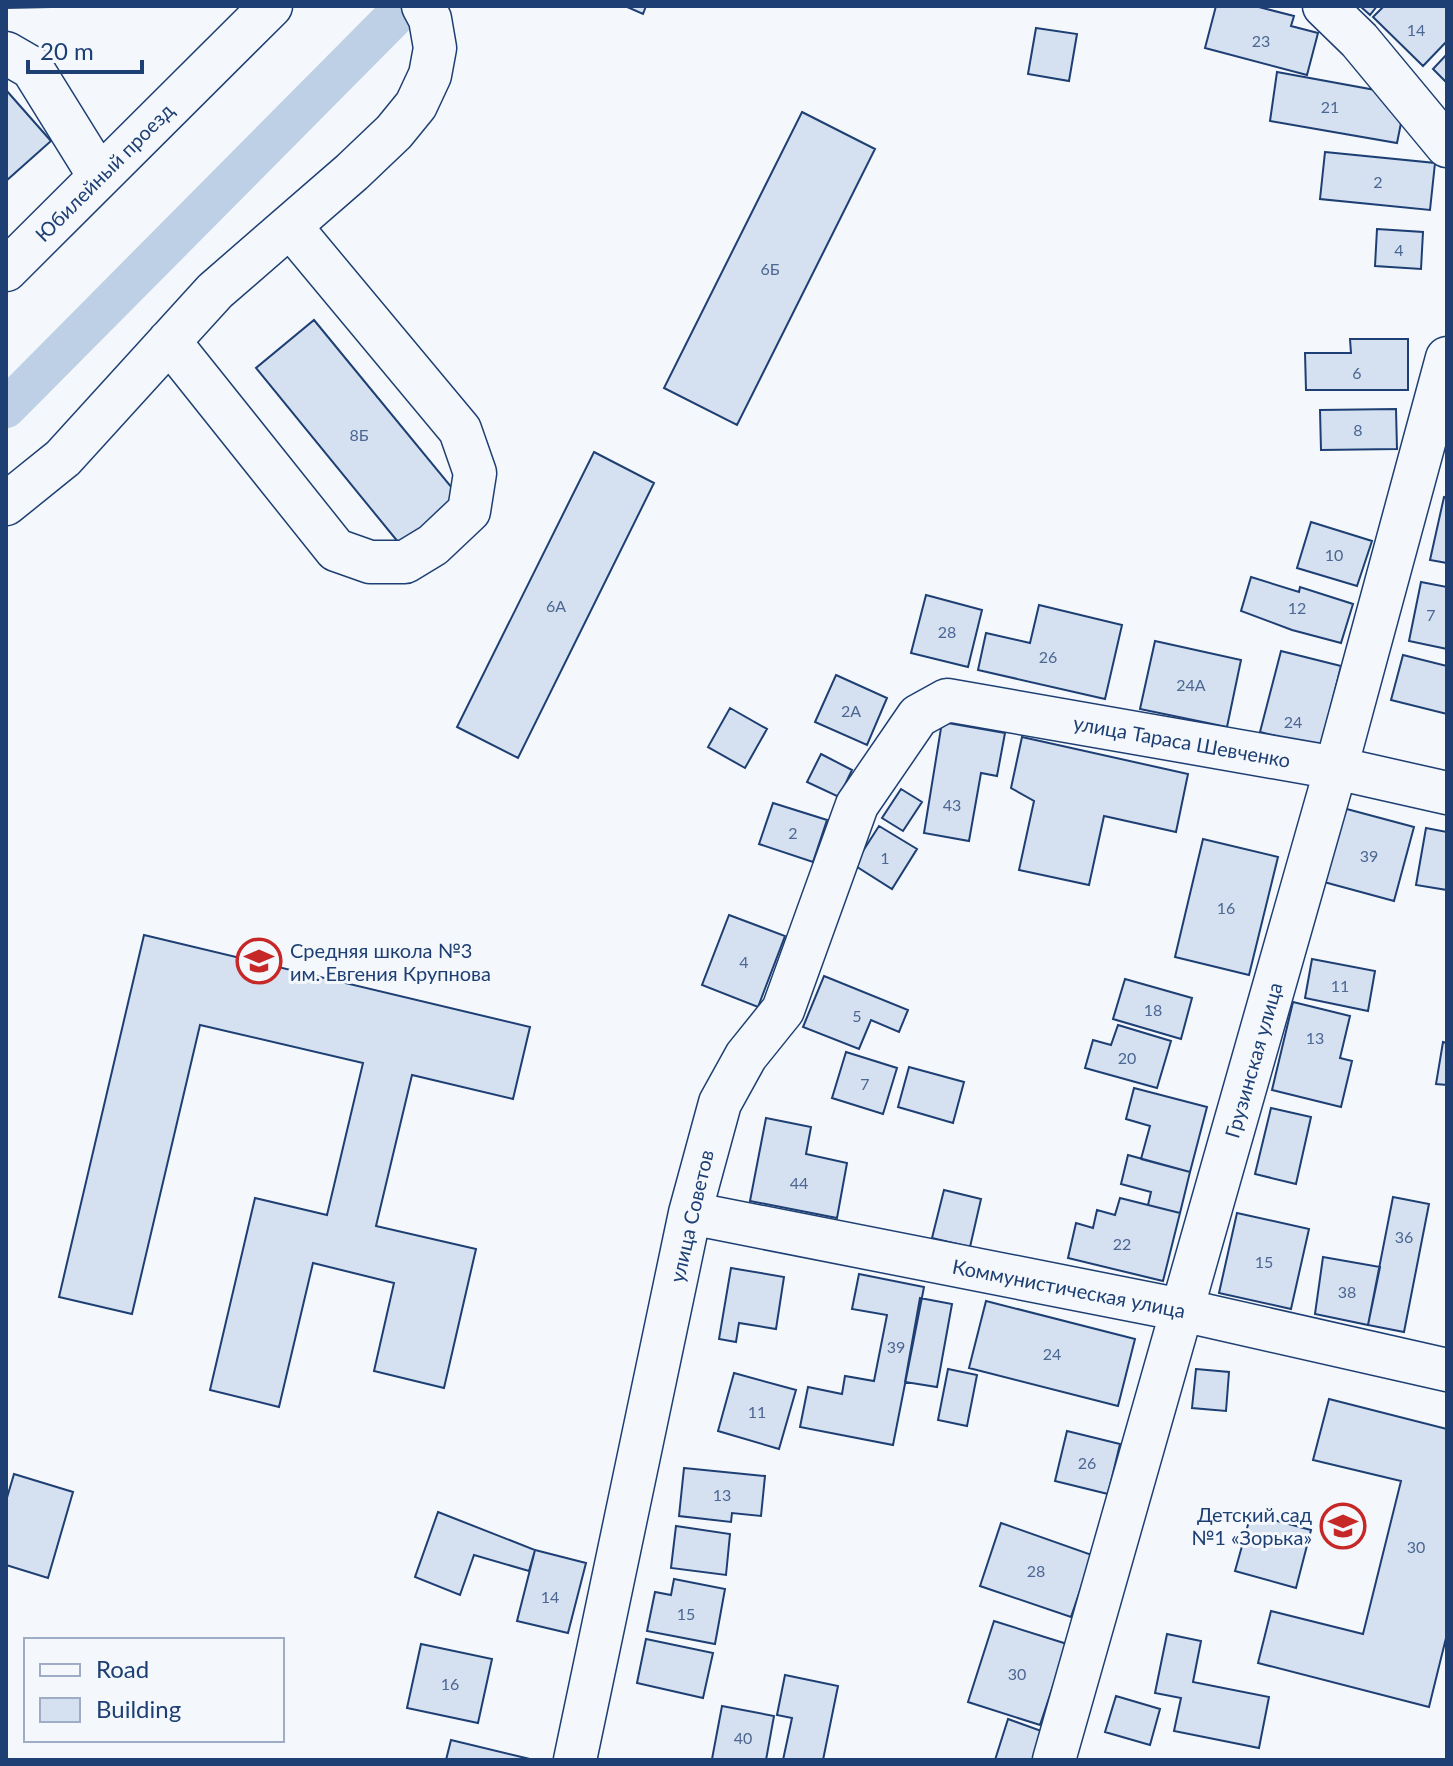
<svg xmlns="http://www.w3.org/2000/svg" width="1453" height="1766" viewBox="0 0 1453 1766" font-family="Lato,sans-serif">
<style>
.lines{fill:none;stroke-linecap:round;stroke-linejoin:round}
.canal{stroke:#bed0e5;stroke-width:40}
.building{fill:#d5e0f0;stroke:#1d3f73;stroke-width:2}
.minor-casing{stroke:#1d3f73;stroke-width:45}
.minor{stroke:#f4f7fb;stroke-width:42}
.labels{text-anchor:middle;dominant-baseline:central;stroke-width:6;stroke-linejoin:round;paint-order:stroke}
.number-label{font-size:16px;fill:#4b6792}
.street-label{font-size:20px;fill:#1d3f73;stroke:#f4f7fb}
.poi-label{font-size:20px;fill:#1d3f73;stroke:#f4f7fb;text-anchor:start}
</style>
<rect width="100%" height="100%" fill="#f4f7fb"/>
<g class="lines">
<path class="canal" d="M 6,408 L 395,16"/>
</g>
<path class="building" d="M 6,6 L 97,6 L 6,8 Z
M 625,6 L 646,6 L 643,14 Z
M 1216,6 L 1255,6 L 1294,16 L 1291,26 L 1318,33 L 1307,75 L 1205,48 Z
M 1360,6 L 1377,6 L 1370,15 Z
M 1384,6 L 1447,6 L 1447,41 L 1423,66 L 1373,17 Z
M 1036,28 L 1077,34 L 1069,81 L 1028,74 Z
M 1447,54 L 1447,83 L 1433,69 Z
M 1277,72 L 1375,90 L 1401,123 L 1397,143 L 1270,121 Z
M 6,90 L 51,141 L 6,181 Z
M 802,112 L 875,149 L 737,425 L 664,388 Z
M 1325,152 L 1435,163 L 1430,210 L 1320,199 Z
M 1377,229 L 1423,232 L 1421,269 L 1375,266 Z
M 314,320 L 462,500 L 403,548 L 256,368 Z
M 1350,339 L 1408,339 L 1408,390 L 1306,390 L 1305,353 L 1351,353 Z
M 1396,409 L 1397,449 L 1321,450 L 1320,410 Z
M 594,452 L 654,483 L 518,758 L 457,727 Z
M 1444,497 L 1447,498 L 1447,563 L 1430,560 Z
M 1311,522 L 1372,541 L 1357,586 L 1297,568 Z
M 1251,577 L 1299,592 L 1300,587 L 1353,604 L 1341,643 L 1292,630 L 1241,611 Z
M 1421,582 L 1447,587 L 1447,649 L 1409,641 Z
M 926,595 L 982,610 L 968,667 L 911,653 Z
M 1039,605 L 1122,625 L 1105,699 L 978,670 L 986,633 L 1030,643 Z
M 1155,641 L 1241,660 L 1227,727 L 1140,709 Z
M 1281,651 L 1341,666 L 1321,747 L 1260,732 Z
M 1403,655 L 1447,666 L 1447,714 L 1391,700 Z
M 836,675 L 887,698 L 867,745 L 815,722 Z
M 730,708 L 767,729 L 745,768 L 708,747 Z
M 942,722 L 1005,733 L 997,776 L 981,773 L 969,841 L 924,833 Z
M 1022,737 L 1188,774 L 1176,832 L 1104,816 L 1089,885 L 1019,870 L 1034,801 L 1011,788 Z
M 821,754 L 852,770 L 839,797 L 807,782 Z
M 901,789 L 922,802 L 903,831 L 882,818 Z
M 773,803 L 827,820 L 813,862 L 759,844 Z
M 1343,808 L 1414,827 L 1394,901 L 1324,882 Z
M 879,826 L 917,849 L 892,889 L 854,865 Z
M 1426,828 L 1447,832 L 1447,890 L 1416,885 Z
M 1203,839 L 1278,857 L 1249,975 L 1175,957 Z
M 729,915 L 785,936 L 758,1007 L 702,985 Z
M 144,935 L 530,1027 L 513,1099 L 412,1075 L 376,1226 L 476,1249 L 444,1388 L 374,1371 L 394,1283 L 313,1263 L 279,1407 L 210,1390 L 255,1198 L 327,1215 L 363,1063 L 200,1025 L 132,1314 L 59,1297 Z
M 1312,959 L 1375,971 L 1368,1011 L 1305,998 Z
M 824,976 L 908,1010 L 899,1032 L 871,1020 L 859,1049 L 803,1027 Z
M 1125,979 L 1192,998 L 1181,1039 L 1113,1019 Z
M 1293,1002 L 1350,1016 L 1340,1058 L 1352,1061 L 1341,1107 L 1272,1090 Z
M 1118,1025 L 1171,1041 L 1157,1088 L 1085,1068 L 1093,1040 L 1111,1045 Z
M 1443,1042 L 1447,1043 L 1447,1085 L 1436,1084 Z
M 846,1052 L 897,1068 L 883,1114 L 832,1098 Z
M 909,1067 L 964,1082 L 953,1123 L 898,1107 Z
M 1134,1088 L 1207,1107 L 1190,1172 L 1141,1159 L 1150,1126 L 1126,1119 Z
M 1271,1108 L 1311,1117 L 1296,1184 L 1255,1174 Z
M 766,1118 L 811,1127 L 806,1154 L 847,1163 L 837,1218 L 750,1201 Z
M 1128,1155 L 1190,1172 L 1180,1213 L 1148,1205 L 1151,1192 L 1121,1184 Z
M 944,1190 L 981,1199 L 970,1247 L 932,1238 Z
M 1393,1197 L 1429,1204 L 1404,1332 L 1368,1325 Z
M 1120,1198 L 1180,1213 L 1163,1281 L 1068,1258 L 1076,1223 L 1093,1228 L 1097,1210 L 1115,1215 Z
M 1237,1213 L 1309,1229 L 1291,1309 L 1219,1293 Z
M 1323,1257 L 1380,1267 L 1368,1325 L 1315,1314 Z
M 731,1268 L 784,1277 L 776,1329 L 739,1323 L 736,1342 L 719,1339 Z
M 859,1274 L 924,1287 L 893,1445 L 800,1427 L 808,1387 L 842,1394 L 845,1376 L 874,1381 L 887,1315 L 852,1309 Z
M 920,1298 L 952,1304 L 937,1387 L 905,1382 Z
M 986,1301 L 1135,1339 L 1118,1406 L 969,1368 Z
M 948,1369 L 977,1375 L 967,1426 L 938,1420 Z
M 1196,1369 L 1229,1372 L 1226,1411 L 1192,1408 Z
M 734,1373 L 796,1390 L 779,1449 L 718,1431 Z
M 1329,1399 L 1447,1429 L 1447,1634 L 1429,1707 L 1258,1663 L 1271,1611 L 1363,1634 L 1401,1481 L 1313,1460 Z
M 1067,1431 L 1120,1444 L 1108,1494 L 1055,1481 Z
M 684,1468 L 765,1476 L 761,1516 L 732,1513 L 731,1522 L 679,1516 Z
M 14,1474 L 73,1492 L 48,1578 L 6,1565 L 6,1501 Z
M 438,1512 L 535,1550 L 529,1571 L 474,1555 L 460,1595 L 415,1577 Z
M 1251,1514 L 1311,1530 L 1296,1588 L 1235,1571 Z
M 1001,1523 L 1092,1555 L 1071,1617 L 980,1586 Z
M 676,1526 L 730,1534 L 726,1575 L 671,1568 Z
M 535,1550 L 586,1563 L 568,1633 L 517,1621 Z
M 674,1579 L 725,1589 L 715,1644 L 647,1631 L 655,1592 L 671,1595 Z
M 994,1621 L 1067,1644 L 1040,1725 L 968,1702 Z
M 1167,1634 L 1201,1641 L 1193,1682 L 1269,1697 L 1259,1748 L 1174,1731 L 1181,1698 L 1155,1693 Z
M 646,1639 L 713,1653 L 703,1698 L 637,1683 Z
M 421,1644 L 492,1659 L 478,1723 L 407,1708 Z
M 785,1675 L 838,1686 L 823,1760 L 783,1760 L 792,1718 L 777,1715 Z
M 1116,1696 L 1160,1709 L 1150,1745 L 1105,1732 Z
M 722,1706 L 774,1716 L 766,1760 L 712,1759 Z
M 1008,1719 L 1047,1733 L 1037,1760 L 995,1760 Z
M 451,1740 L 534,1760 L 446,1760 Z"/>
<g class="lines">
<g class="minor-casing">
<path id="minor" d="M 1324,6 L 1359,40 L 1447,146
M 6,53 L 32,68 L 99,176
M 6,270 L 271,6
M 169,341 L 336,550 L 370,562 L 405,562 L 433,545 L 469,511 L 475,473 L 460,430 L 290,226
M 6,504 L 63,458 L 215,291 L 352,172 L 394,132 L 416,105 L 430,75 L 435,48 L 430,19 L 423,6
M 690,1213 L 1182,1310 L 1447,1370
M 575,1760 L 690,1213 L 720,1103 L 746,1056 L 783,1010 L 857,805 L 918,716 L 947,700 L 1336,768 L 1447,793
M 1054,1760 L 1336,768 L 1447,358"/>
</g>
<use href="#minor" class="minor"/>
</g>
<defs>
<g id="school-ring" transform="scale(2.3)"><circle r="9.5" fill="#f4f7fb" stroke="#c62828" stroke-width="1.5"/><path d="M0-5L7-2L0 1L-7-2ZM-4 1L0 2.5L4 1V4Q0 6-4 4Z" fill="#c62828"/></g>
</defs>
<g fill-rule="evenodd">
<use href="#school-ring" x="259" y="961"/>
<use href="#school-ring" x="1343" y="1526"/>
</g>
<g class="labels">
<g class="number-label">
<text x="1416" y="29">14</text>
<text x="1261" y="40">23</text>
<text x="1330" y="106">21</text>
<text x="1378" y="181">2</text>
<text x="1399" y="249">4</text>
<text x="770" y="268">6Б</text>
<text x="1357" y="372">6</text>
<text x="1358" y="429">8</text>
<text x="359" y="434">8Б</text>
<text x="1334" y="554">10</text>
<text x="556" y="605">6А</text>
<text x="1297" y="607">12</text>
<text x="1431" y="614">7</text>
<text x="947" y="631">28</text>
<text x="1048" y="656">26</text>
<text x="1191" y="684">24А</text>
<text x="851" y="710">2А</text>
<text x="1293" y="721">24</text>
<text x="952" y="804">43</text>
<text x="793" y="832">2</text>
<text x="1369" y="855">39</text>
<text x="885" y="857">1</text>
<text x="1226" y="907">16</text>
<text x="744" y="961">4</text>
<text x="1340" y="985">11</text>
<text x="1153" y="1009">18</text>
<text x="857" y="1015">5</text>
<text x="1315" y="1037">13</text>
<text x="1127" y="1057">20</text>
<text x="865" y="1083">7</text>
<text x="799" y="1182">44</text>
<text x="1404" y="1236">36</text>
<text x="1122" y="1243">22</text>
<text x="1264" y="1261">15</text>
<text x="1347" y="1291">38</text>
<text x="896" y="1346">39</text>
<text x="1052" y="1353">24</text>
<text x="757" y="1411">11</text>
<text x="1087" y="1462">26</text>
<text x="722" y="1494">13</text>
<text x="1416" y="1546">30</text>
<text x="1036" y="1570">28</text>
<text x="550" y="1596">14</text>
<text x="686" y="1613">15</text>
<text x="1017" y="1673">30</text>
<text x="450" y="1683">16</text>
<text x="743" y="1737">40</text>
</g>
<g class="street-label">
<text transform="translate(104 172) rotate(-45)">Юбилейный проезд</text>
<text transform="translate(1182 741) rotate(10)">улица Тараса Шевченко</text>
<text transform="translate(1253 1060) rotate(-74)">Грузинская улица</text>
<text transform="translate(691 1216) rotate(-77)">улица Советов</text>
<text transform="translate(1069 1288) rotate(11)">Коммунистическая улица</text>
</g>
<g class="poi-label">
<text x="290" y="950">Средняя школа №3<tspan x="290" dy="23">им. Евгения Крупнова</tspan></text>
<text x="1312" y="1514" text-anchor="end">Детский сад<tspan x="1312" dy="23">№1 «Зорька»</tspan></text>
</g>
</g>
<rect width="1453" height="1766" fill="none" stroke="#1d3f73" stroke-width="16"/>
<rect x="24" y="1638" width="260" height="104" fill="#f4f7fb" stroke="#9eadc5" stroke-width="2"/>
<rect x="40" y="1664" width="40" height="12" fill="#f4f7fb" stroke="#9eadc5" stroke-width="2"/>
<text x="96" y="1678" font-size="24" fill="#1d3f73">Road</text>
<rect x="40" y="1698" width="40" height="24" fill="#d5e0f0" stroke="#9eadc5" stroke-width="2"/>
<text x="96" y="1718" font-size="24" fill="#1d3f73">Building</text>
<path d="M28 60v12h114v-12" fill="none" stroke="#1d3f73" stroke-width="4"/>
<text x="40" y="60" font-size="24" fill="#1d3f73" stroke="#f4f7fb" stroke-width="6" paint-order="stroke">20 m</text>
</svg>
